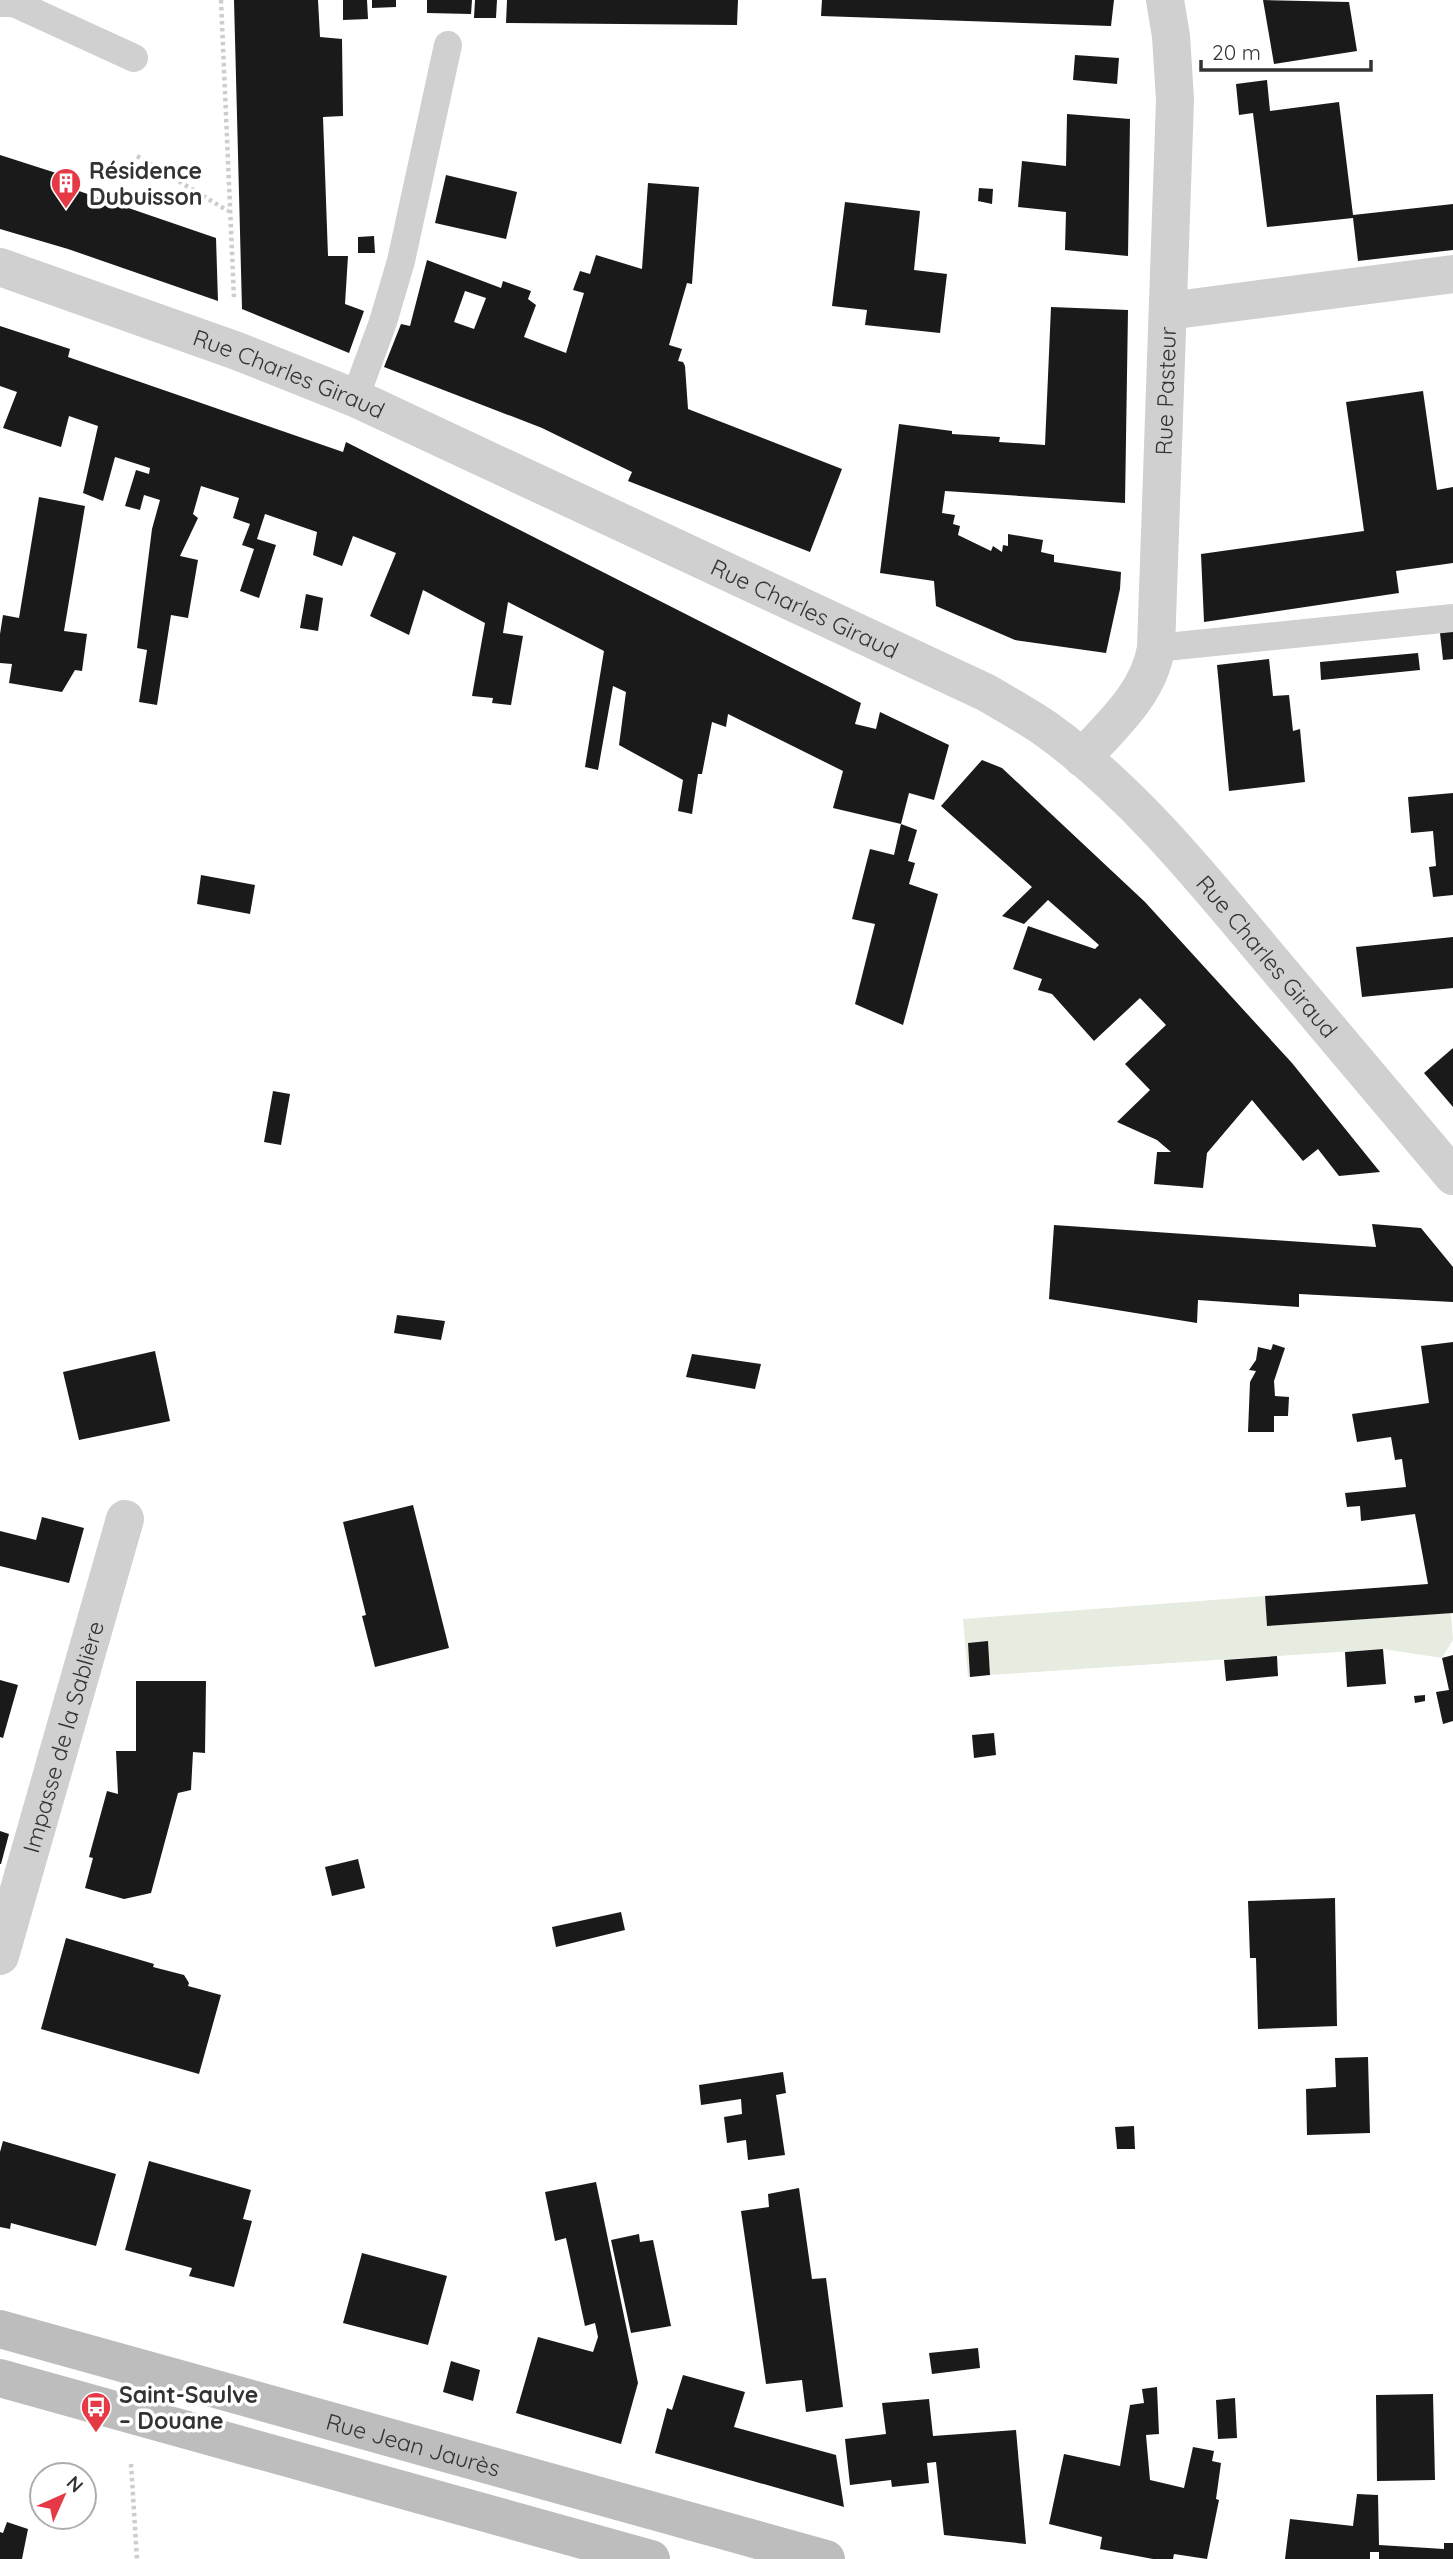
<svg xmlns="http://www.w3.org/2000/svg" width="1453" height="2559" viewBox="0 0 1453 2559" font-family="Quicksand,sans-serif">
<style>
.green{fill:#e6ecdf}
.building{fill:#1a1a1a;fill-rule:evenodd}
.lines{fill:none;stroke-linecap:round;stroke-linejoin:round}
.path{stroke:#cdcdcd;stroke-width:4.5;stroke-dasharray:3.5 3.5;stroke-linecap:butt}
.lane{stroke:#d0d0d0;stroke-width:28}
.street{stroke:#d0d0d0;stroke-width:38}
.secondary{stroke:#bdbdbd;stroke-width:38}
.labels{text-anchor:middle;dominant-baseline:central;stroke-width:7;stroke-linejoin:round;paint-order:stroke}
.poi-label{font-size:23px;font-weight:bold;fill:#333;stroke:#fff;text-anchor:start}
.street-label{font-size:23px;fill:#333;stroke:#fff}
</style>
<rect width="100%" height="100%" fill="#fff"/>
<path class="green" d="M 1265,1596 L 1268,1626 L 1451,1613 L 1453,1640 L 1442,1658 L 1383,1649 L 990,1675 L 988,1642 L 968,1643 L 970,1677 L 968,1677 L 963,1619 Z"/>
<path class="building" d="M 234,0 L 318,0 L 320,37 L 342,39 L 343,116 L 323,117 L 328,256 L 348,256 L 345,304 L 364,311 L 349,353 L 242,309 Z
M 343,0 L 367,0 L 368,19 L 343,20 Z
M 372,0 L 396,0 L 396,7 L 372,8 Z
M 427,0 L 472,0 L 471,14 L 427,13 Z
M 475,0 L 497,0 L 496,18 L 474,18 Z
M 507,0 L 738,0 L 737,25 L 506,23 Z
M 822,0 L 1114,0 L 1111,26 L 821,16 Z
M 1263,0 L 1349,2 L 1357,51 L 1274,64 Z
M 1075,55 L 1119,58 L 1117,84 L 1073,80 Z
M 1267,80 L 1270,111 L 1339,102 L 1353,215 L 1453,204 L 1453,250 L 1358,261 L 1353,218 L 1267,227 L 1253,113 L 1239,115 L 1236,84 Z
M 1067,114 L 1130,119 L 1128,256 L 1065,250 L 1066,212 L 1018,207 L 1022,161 L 1066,166 Z
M 0,155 L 78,180 L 76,190 L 216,238 L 218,301 L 68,249 L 0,229 Z
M 446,175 L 517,192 L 506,239 L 435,223 Z
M 648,183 L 699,187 L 692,284 L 687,283 L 669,345 L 682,349 L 678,361 L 683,362 L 685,366 L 688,409 L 842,469 L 810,552 L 628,481 L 632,472 L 542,428 L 384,367 L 401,324 L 410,326 L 427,260 L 501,288 L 503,281 L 531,291 L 528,299 L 536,305 L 524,337 L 566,353 L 584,293 L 573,290 L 580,271 L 590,274 L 596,255 L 642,269 ZM 465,291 L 486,298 L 474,329 L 454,322 Z
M 979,188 L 993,189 L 992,204 L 978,201 Z
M 845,202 L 920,211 L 914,270 L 947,274 L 940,333 L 865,325 L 867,310 L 832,306 Z
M 374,236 L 375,253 L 358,253 L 358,237 Z
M 1051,307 L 1128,310 L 1125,503 L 945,491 L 942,513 L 955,515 L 953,524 L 960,526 L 958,535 L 991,551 L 993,546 L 1002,552 L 1003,545 L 1008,546 L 1008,534 L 1043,540 L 1041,552 L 1054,555 L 1054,562 L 1121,572 L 1120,589 L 1106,653 L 1015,640 L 936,606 L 934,581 L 880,573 L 899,424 L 952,431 L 952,434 L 1000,437 L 999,442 L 1045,445 Z
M 0,326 L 70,349 L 68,357 L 343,452 L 346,442 L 861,703 L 855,724 L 876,729 L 880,712 L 949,745 L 934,800 L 909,793 L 901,824 L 833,808 L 843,771 L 728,714 L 726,727 L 712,722 L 702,774 L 698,774 L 692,814 L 678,811 L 683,780 L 619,745 L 626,692 L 613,686 L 598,770 L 585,767 L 604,651 L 508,602 L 503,633 L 523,636 L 511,705 L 492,703 L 493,698 L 472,696 L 485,623 L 423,590 L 409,635 L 370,616 L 396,553 L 353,536 L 342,566 L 313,555 L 317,532 L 265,514 L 257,539 L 276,545 L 259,598 L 240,591 L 254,549 L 242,545 L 250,524 L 233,518 L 239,498 L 201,486 L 193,514 L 198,518 L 180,556 L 198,560 L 188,618 L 171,615 L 157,705 L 139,702 L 147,650 L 137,648 L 152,529 L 160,500 L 144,495 L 140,510 L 125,506 L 136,470 L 149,474 L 150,468 L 115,457 L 103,501 L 83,493 L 98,426 L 69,416 L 61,447 L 3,428 L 17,392 L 0,386 Z
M 1423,391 L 1437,490 L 1453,487 L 1453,563 L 1396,571 L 1399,593 L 1204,622 L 1201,554 L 1364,531 L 1346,402 Z
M 39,497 L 85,506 L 64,631 L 87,634 L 82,671 L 75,670 L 62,692 L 9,683 L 12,664 L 0,663 L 0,634 L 3,615 L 19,618 Z
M 306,594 L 323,598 L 318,631 L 300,628 Z
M 1453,631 L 1453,659 L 1443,660 L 1440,633 Z
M 1418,653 L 1420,670 L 1321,680 L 1320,662 Z
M 1269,659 L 1273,696 L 1289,695 L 1293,731 L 1300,729 L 1305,782 L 1229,791 L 1217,665 Z
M 982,760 L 1002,768 L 1145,902 L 1292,1063 L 1380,1172 L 1339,1176 L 1318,1149 L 1303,1161 L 1252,1100 L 1207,1153 L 1203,1188 L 1154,1184 L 1157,1152 L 1171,1152 L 1157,1140 L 1117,1122 L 1150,1090 L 1125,1064 L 1166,1025 L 1140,998 L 1094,1041 L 1052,994 L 1038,990 L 1042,979 L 1013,969 L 1028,926 L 1095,949 L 1099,945 L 1048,900 L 1024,924 L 1002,916 L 1032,887 L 941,806 Z
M 1453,793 L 1453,895 L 1433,897 L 1429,867 L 1436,866 L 1433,831 L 1411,833 L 1408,797 Z
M 901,824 L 917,830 L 908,861 L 915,863 L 909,884 L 938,894 L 903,1025 L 855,1004 L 875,924 L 852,919 L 870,849 L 894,855 Z
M 201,875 L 255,885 L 250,914 L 197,904 Z
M 1453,937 L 1453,988 L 1362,997 L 1356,947 Z
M 1453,1048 L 1453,1107 L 1424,1073 Z
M 273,1091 L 290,1094 L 281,1145 L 264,1142 Z
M 1372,1224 L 1421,1228 L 1453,1267 L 1453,1302 L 1299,1294 L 1299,1307 L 1198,1300 L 1197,1323 L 1049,1299 L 1054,1225 L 1376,1247 Z
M 397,1315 L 445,1321 L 441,1340 L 394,1333 Z
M 1453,1342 L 1453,1613 L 1267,1626 L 1265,1596 L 1428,1584 L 1415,1514 L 1361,1521 L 1360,1506 L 1347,1507 L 1345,1493 L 1406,1487 L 1402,1459 L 1395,1460 L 1391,1437 L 1357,1442 L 1352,1414 L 1429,1403 L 1421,1346 Z
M 1273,1344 L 1285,1348 L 1274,1381 L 1275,1396 L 1289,1397 L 1288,1416 L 1274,1416 L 1274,1432 L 1248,1432 L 1250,1382 L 1256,1371 L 1249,1370 L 1256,1360 L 1258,1347 L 1271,1350 Z
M 155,1351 L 170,1421 L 79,1440 L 63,1372 Z
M 692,1354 L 761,1364 L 755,1389 L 686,1377 Z
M 413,1505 L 449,1648 L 375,1667 L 362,1616 L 366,1615 L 343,1522 Z
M 42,1517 L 84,1528 L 69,1583 L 0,1566 L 0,1531 L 36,1540 Z
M 988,1641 L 990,1675 L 970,1677 L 968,1643 Z
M 1383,1649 L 1386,1684 L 1347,1687 L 1345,1652 Z
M 1453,1655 L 1453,1721 L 1443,1724 L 1436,1692 L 1449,1690 L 1442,1658 Z
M 1277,1656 L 1278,1676 L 1226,1681 L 1224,1660 Z
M 0,1680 L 18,1685 L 3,1738 L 0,1737 Z
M 136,1681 L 206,1681 L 205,1753 L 193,1752 L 191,1790 L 178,1793 L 151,1893 L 124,1899 L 85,1888 L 93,1858 L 89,1857 L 107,1791 L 118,1794 L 116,1751 L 136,1751 Z
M 1425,1695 L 1425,1701 L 1415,1703 L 1414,1696 Z
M 994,1733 L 996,1755 L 974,1758 L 972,1735 Z
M 0,1831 L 9,1834 L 1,1864 L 0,1864 Z
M 358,1859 L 365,1888 L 332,1896 L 325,1867 Z
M 1335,1898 L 1337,2026 L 1258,2029 L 1256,1958 L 1250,1958 L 1248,1901 Z
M 621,1912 L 625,1930 L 556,1947 L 552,1927 Z
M 66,1938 L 154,1964 L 153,1967 L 184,1975 L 189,1983 L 188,1986 L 221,1995 L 199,2074 L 41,2029 Z
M 1368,2057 L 1370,2133 L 1307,2135 L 1306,2089 L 1336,2087 L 1335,2058 Z
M 783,2072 L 786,2093 L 776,2095 L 785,2155 L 748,2160 L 746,2140 L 727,2143 L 724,2117 L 742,2114 L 741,2099 L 701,2105 L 699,2085 Z
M 1134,2126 L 1135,2149 L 1117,2149 L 1115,2127 Z
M 3,2141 L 116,2174 L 96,2246 L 11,2223 L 10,2229 L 0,2227 L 0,2152 Z
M 149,2161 L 251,2190 L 243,2219 L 252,2221 L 234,2287 L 189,2276 L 192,2268 L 125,2250 Z
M 596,2182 L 638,2383 L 621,2444 L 516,2413 L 538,2337 L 593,2352 L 598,2337 L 595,2323 L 585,2326 L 566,2238 L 555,2241 L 545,2192 Z
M 799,2188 L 812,2279 L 826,2278 L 843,2407 L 806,2412 L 802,2380 L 766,2384 L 741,2211 L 769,2207 L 768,2194 Z
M 639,2234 L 640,2242 L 653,2240 L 671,2326 L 631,2333 L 611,2240 Z
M 362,2253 L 447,2276 L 428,2345 L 343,2323 Z
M 978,2348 L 980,2368 L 932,2374 L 929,2353 Z
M 451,2361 L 480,2370 L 473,2401 L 443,2392 Z
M 683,2375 L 745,2392 L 734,2427 L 836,2455 L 844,2507 L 655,2453 L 667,2408 L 672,2410 Z
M 1157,2387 L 1159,2434 L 1146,2435 L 1150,2480 L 1184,2488 L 1193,2447 L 1214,2451 L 1212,2461 L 1221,2463 L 1216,2499 L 1219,2500 L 1207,2559 L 1174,2554 L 1173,2559 L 1153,2559 L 1100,2549 L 1102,2537 L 1049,2524 L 1064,2454 L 1120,2466 L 1130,2405 L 1144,2403 L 1142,2389 Z
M 1433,2394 L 1435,2480 L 1377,2481 L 1376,2395 Z
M 1235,2398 L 1237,2438 L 1218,2439 L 1216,2400 Z
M 929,2399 L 933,2436 L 1016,2430 L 1026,2544 L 944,2535 L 936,2462 L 927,2463 L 929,2483 L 892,2487 L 891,2480 L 850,2485 L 845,2439 L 886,2434 L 882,2403 Z
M 1357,2494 L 1378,2495 L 1379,2545 L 1444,2549 L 1444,2543 L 1453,2543 L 1453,2559 L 1379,2559 L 1379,2552 L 1370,2552 L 1370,2559 L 1285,2559 L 1290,2519 L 1353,2526 Z
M 7,2522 L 28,2529 L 22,2559 L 0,2559 L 0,2532 L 3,2533 Z"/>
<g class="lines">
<path class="path" d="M 221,0 L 234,298
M 137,156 L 228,211
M 131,2464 L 137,2559"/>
<path class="lane" d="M 0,3 L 14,3 L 134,58
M 355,398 L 383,322 L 401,261 L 448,45
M 1156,648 L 1453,618"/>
<g class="street">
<path id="s1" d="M 0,267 L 237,351 L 355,398 L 987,693 C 1007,705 1027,716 1046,729 C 1135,793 1205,882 1275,965 C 1334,1035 1394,1106 1453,1176"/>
<path d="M 1168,311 L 1453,274"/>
<path id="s2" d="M 1082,758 C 1112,725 1149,693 1156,648 L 1175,100 L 1171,36 L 1165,0"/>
<path id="s3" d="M 0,1956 L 125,1519"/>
</g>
<g class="secondary">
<path id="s4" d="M 0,2329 L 826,2559"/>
<path d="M 0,2378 L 651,2559"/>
</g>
</g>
<defs>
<g id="building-pin" transform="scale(1.575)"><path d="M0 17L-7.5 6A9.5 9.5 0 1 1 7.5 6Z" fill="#e63946" stroke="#fff"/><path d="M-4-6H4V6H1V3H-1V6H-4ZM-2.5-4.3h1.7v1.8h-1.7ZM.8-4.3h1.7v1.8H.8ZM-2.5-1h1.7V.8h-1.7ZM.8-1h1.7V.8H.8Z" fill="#fff"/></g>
<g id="bus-pin" transform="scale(1.575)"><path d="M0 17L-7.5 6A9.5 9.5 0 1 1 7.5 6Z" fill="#e63946" stroke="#fff"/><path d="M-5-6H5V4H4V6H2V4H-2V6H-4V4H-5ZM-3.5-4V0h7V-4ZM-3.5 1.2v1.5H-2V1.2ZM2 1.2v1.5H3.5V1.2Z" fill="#fff"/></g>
</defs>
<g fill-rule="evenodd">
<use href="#building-pin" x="66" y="183"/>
<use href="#bus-pin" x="96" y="2407"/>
</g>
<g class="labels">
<g class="poi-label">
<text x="89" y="170">Résidence<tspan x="89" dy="26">Dubuisson</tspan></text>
<text x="119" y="2394">Saint-Saulve<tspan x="119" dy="26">– Douane</tspan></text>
</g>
<g class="street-label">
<text stroke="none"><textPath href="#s1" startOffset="308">Rue Charles Giraud</textPath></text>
<text stroke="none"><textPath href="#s2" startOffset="392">Rue Pasteur</textPath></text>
<text stroke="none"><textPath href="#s1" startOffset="875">Rue Charles Giraud</textPath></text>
<text stroke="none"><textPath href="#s1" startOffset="1463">Rue Charles Giraud</textPath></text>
<text stroke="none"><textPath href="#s3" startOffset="228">Impasse de la Sablière</textPath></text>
<text stroke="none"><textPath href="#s4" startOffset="429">Rue Jean Jaurès</textPath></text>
</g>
</g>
<g transform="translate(63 2496) rotate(45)"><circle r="33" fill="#ffffff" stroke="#adadad" stroke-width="2"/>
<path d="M0-5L12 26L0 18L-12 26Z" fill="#e63946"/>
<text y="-10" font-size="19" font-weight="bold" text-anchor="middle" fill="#333333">N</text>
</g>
<path d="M1201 60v10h170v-10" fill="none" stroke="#333333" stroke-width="3.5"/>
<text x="1212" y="60" font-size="21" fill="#333333" stroke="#ffffff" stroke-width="5" paint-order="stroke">20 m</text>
</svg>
